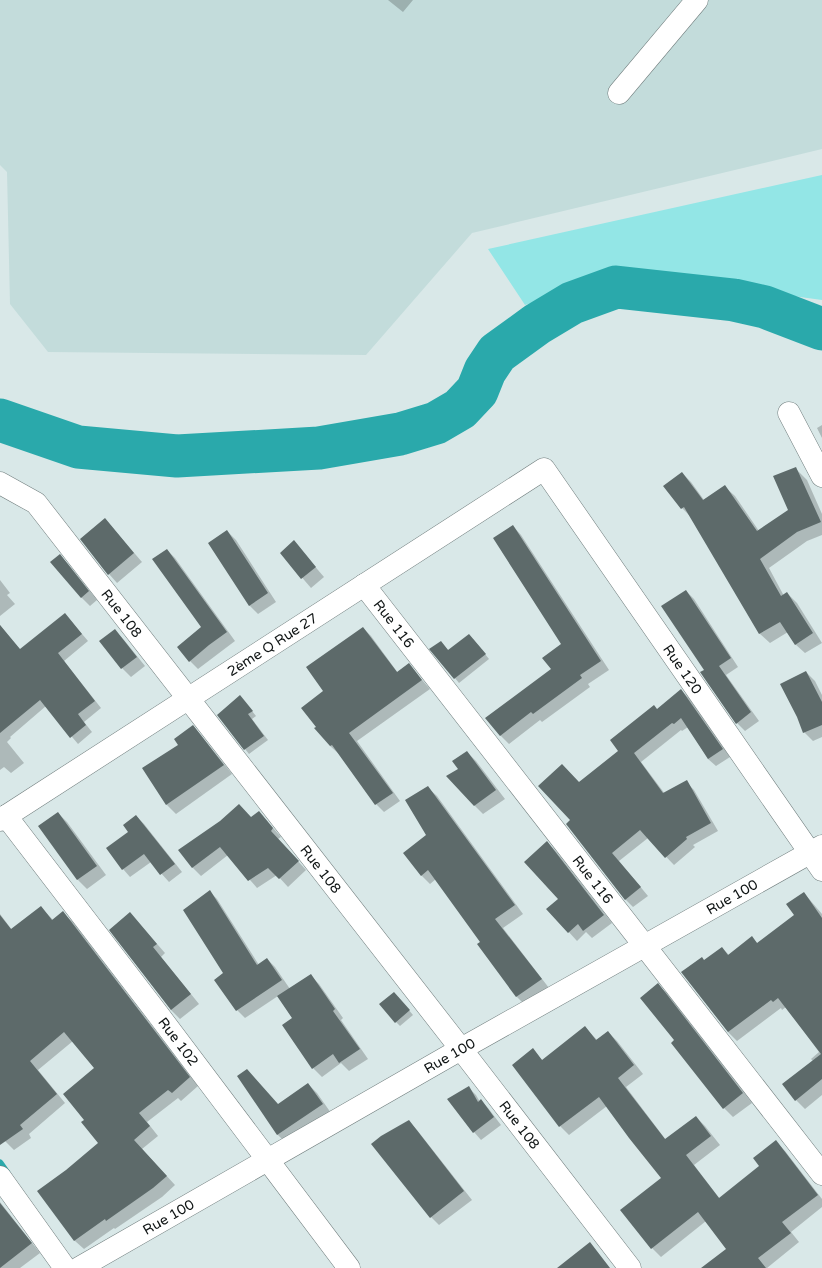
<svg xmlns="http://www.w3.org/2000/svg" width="822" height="1268" viewBox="0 0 822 1268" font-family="'Varela Round',sans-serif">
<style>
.built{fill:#c3dcdb}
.green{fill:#93e6e6}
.shadow{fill:#0003}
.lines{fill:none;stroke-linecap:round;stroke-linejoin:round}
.stream{stroke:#2aa9ab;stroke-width:7}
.river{stroke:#2aa9ab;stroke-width:43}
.building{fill:#5d6a6a}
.street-casing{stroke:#717e7e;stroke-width:23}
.street{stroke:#fff;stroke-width:22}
.labels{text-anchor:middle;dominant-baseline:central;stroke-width:3;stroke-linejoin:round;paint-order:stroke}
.street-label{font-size:14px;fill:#0f1414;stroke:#e6f5f5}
</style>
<rect width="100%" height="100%" fill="#d9e8e8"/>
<path class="built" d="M 0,0 L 822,0 L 822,149 L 472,233 L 366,355 L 48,352 L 10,304 L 7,172 L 0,165 Z"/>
<path class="green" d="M 822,175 L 822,300 L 623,273 L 525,305 L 488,249 Z"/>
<path class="shadow" d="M 388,0 L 413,0 L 403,12 Z
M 822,425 L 822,438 L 817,428 Z
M 797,470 L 807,480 L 822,514 L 822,535 L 807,541 L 769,568 L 784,596 L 787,593 L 797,603 L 822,643 L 805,653 L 795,644 L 788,632 L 770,643 L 760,634 L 691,517 L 682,508 L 665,486 L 682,473 L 691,482 L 704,500 L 725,487 L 735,496 L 759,531 L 790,510 Z
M 105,519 L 142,562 L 117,583 L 109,574 Z
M 513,526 L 521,535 L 609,670 L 588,684 L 590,687 L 542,722 L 540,720 L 509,744 L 500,735 L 552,670 L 563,644 Z
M 227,531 L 236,540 L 276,602 L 258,614 L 249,605 Z
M 294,542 L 324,577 L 311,588 L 281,553 Z
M 167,550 L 175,558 L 235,641 L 198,669 L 190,661 L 203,627 Z
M 60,556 L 69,565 L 97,600 L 90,606 L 81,597 Z
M 0,580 L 10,593 L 7,595 L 15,604 L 0,616 Z
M 686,591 L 694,599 L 738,667 L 726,675 L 759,721 L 745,731 L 737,723 L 705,670 Z
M 71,621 L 88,641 L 64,661 L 101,708 L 84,722 L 92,732 L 78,744 L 46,706 L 10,737 L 11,738 L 7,742 L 24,763 L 11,773 L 4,767 L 0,770 L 0,625 L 20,650 Z
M 363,628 L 371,636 L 398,673 L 409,665 L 430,689 L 357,741 L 400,801 L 384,812 L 376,804 L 339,754 L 330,746 L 324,691 Z
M 115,631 L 124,640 L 145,666 L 131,677 L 122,668 Z
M 473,639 L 489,659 L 459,683 L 431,649 L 441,642 L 449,651 Z
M 806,672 L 815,681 L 822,695 L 822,737 L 813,741 L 804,732 Z
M 681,690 L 689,698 L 730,757 L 716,766 L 708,759 L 688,727 L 682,731 L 681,730 L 641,762 L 665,794 L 686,782 L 694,790 L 718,831 L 693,845 L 695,847 L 674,865 L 648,838 L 619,861 L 648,896 L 633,907 L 625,899 L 571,820 L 579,783 L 619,751 L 657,710 Z
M 244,701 L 256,716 L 252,719 L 268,740 L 249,754 L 218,715 Z
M 193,726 L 201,735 L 232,774 L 176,814 L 167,805 L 143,768 L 180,745 Z
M 467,752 L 476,761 L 505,799 L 483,814 L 475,806 L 459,769 Z
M 428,788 L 437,796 L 523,914 L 503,928 L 549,988 L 525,1005 L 517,997 L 478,944 L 481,942 L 436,879 L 430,884 L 421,875 L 427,835 Z
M 259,812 L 281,837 L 278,839 L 306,870 L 288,887 L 277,875 L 257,888 L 228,855 L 201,876 L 193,868 L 180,850 L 251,818 Z
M 58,813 L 67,822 L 106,875 L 87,889 L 78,880 L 39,826 Z
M 136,816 L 144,824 L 182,872 L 169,882 L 151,862 L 130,877 L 123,869 L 129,832 Z
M 547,842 L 555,850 L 612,923 L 592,938 L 586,932 L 577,941 L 548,909 L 560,899 Z
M 209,891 L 217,899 L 259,965 L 267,959 L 275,967 L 290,989 L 310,975 L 319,984 L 343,1018 L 341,1020 L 368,1059 L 349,1071 L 341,1063 L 322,1077 L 313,1068 L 293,1019 L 278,996 L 245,1018 L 237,1010 L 224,973 Z
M 804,893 L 822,914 L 822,1095 L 805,1109 L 796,1100 L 813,1061 L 811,1059 L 819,1052 L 786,1007 L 782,1010 L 781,1008 L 737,1041 L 728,1032 L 683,973 L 704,961 L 722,948 L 729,955 L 752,938 L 758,944 L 795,915 Z
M 41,907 L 53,920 L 63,913 L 72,921 L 198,1086 L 181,1101 L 178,1098 L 147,1122 L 158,1136 L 142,1149 L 175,1185 L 162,1197 L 115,1229 L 114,1228 L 84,1249 L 75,1241 L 39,1191 L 66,1171 L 100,1143 L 86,1120 L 96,1068 L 73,1041 L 38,1070 L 65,1103 L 29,1134 L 31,1138 L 14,1150 L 5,1141 L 0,1133 L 0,914 L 12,930 Z
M 130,913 L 165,953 L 161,957 L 199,1004 L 180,1019 L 171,1010 L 110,930 Z
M 658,985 L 667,993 L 752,1103 L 733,1117 L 724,1108 L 672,1043 L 676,1040 Z
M 398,997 L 413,1015 L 400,1026 L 396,1022 Z
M 585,1027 L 597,1040 L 608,1032 L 617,1041 L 643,1074 L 626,1087 L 666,1140 L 696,1117 L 705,1126 L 720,1145 L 694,1165 L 720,1199 L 760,1167 L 776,1142 L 785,1151 L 822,1199 L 822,1207 L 791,1232 L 799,1242 L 767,1268 L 703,1268 L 728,1249 L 706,1221 L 661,1257 L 652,1248 L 663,1178 L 607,1106 L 569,1135 L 560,1126 L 533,1050 L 543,1061 Z
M 308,1084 L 317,1093 L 331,1113 L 286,1143 L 277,1134 Z
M 469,1088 L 476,1095 L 480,1102 L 481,1101 L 488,1108 L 501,1125 L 481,1140 L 474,1132 L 448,1099 Z
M 409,1122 L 417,1130 L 472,1200 L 439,1225 L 431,1217 Z
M 0,1202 L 40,1253 L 20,1268 L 0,1268 Z"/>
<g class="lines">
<path class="stream" d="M 0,1163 L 7,1173"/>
<path class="river" d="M 0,420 L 78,447 L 177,456 L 319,448 L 400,434 L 436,423 L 460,409 L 477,391 L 485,371 L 497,353 L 537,324 L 572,303 L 616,287 L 734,300 L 765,307 L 822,329"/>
</g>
<path class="building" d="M 796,467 L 821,522 L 797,532 L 760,559 L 781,596 L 787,592 L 813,633 L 795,645 L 780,622 L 759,634 L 684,507 L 681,509 L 663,486 L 682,472 L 703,500 L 725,485 L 757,531 L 788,510 L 773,476 Z
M 105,518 L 134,553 L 108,575 L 80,539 Z
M 513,525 L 601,661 L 580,675 L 582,678 L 533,714 L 531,712 L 500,736 L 485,718 L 551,669 L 542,658 L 561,644 L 493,538 Z
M 227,530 L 268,593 L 249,606 L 208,543 Z
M 294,540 L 316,567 L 301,579 L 280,553 Z
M 167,549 L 227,632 L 209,645 L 189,662 L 177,647 L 201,627 L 152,559 Z
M 60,554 L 89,591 L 81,598 L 50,562 Z
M 686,590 L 731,658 L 719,666 L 751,712 L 736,724 L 700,672 L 704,670 L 661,606 Z
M 65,613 L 82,634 L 58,653 L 95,701 L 78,714 L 86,725 L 70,738 L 40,700 L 0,733 L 0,625 L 20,649 Z
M 363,627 L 397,672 L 409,663 L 422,680 L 349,733 L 393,793 L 375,805 L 332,745 L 330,746 L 314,728 L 316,727 L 301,708 L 323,691 L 306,667 Z
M 115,629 L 137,657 L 121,669 L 99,641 Z
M 469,634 L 486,654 L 454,679 L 429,649 L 441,641 L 448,650 Z
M 806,671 L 822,702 L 822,725 L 803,733 L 797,717 L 780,684 Z
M 681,689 L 723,749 L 708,759 L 681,718 L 674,724 L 672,723 L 634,753 L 663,793 L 687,780 L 711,823 L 686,837 L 687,839 L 665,858 L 640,830 L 612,853 L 641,887 L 625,900 L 566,824 L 570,820 L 538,786 L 562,764 L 579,782 L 618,751 L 610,740 L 654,705 L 657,709 Z
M 240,695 L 253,711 L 248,714 L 264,736 L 244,750 L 217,715 Z
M 193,725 L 224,765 L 166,805 L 142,768 L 178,745 L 174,739 Z
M 467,751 L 496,790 L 474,806 L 446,776 L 458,769 L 452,761 Z
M 428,786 L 515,905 L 495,919 L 542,979 L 516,997 L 477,944 L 480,942 L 428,870 L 421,876 L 403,853 L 426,835 L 405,800 Z
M 239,804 L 251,817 L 259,811 L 273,828 L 271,831 L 299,861 L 279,879 L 268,868 L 248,881 L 220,847 L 192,868 L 178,850 L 220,821 Z
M 58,812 L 97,866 L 77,880 L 38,826 Z
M 136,815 L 175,864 L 160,875 L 144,854 L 122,870 L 106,848 L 128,832 L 123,825 Z
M 547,841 L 604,915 L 583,931 L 578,924 L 568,933 L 546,909 L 558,899 L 524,862 Z
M 210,890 L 257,965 L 267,958 L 282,980 L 236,1011 L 214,980 L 223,973 L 183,910 Z
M 804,892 L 822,918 L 822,1079 L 795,1101 L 782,1084 L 821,1054 L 778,998 L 773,1002 L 771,1000 L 728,1032 L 681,972 L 702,957 L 704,960 L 722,947 L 728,955 L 752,936 L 757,943 L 794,915 L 786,904 Z
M 41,906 L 52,920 L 63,911 L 190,1077 L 172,1093 L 168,1090 L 139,1113 L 150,1126 L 134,1140 L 167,1176 L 153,1188 L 106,1221 L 105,1219 L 74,1241 L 37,1191 L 66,1170 L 98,1143 L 81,1122 L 84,1120 L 63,1094 L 94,1068 L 64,1032 L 30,1061 L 57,1094 L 20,1125 L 23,1129 L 0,1145 L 0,915 L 11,929 Z
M 130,912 L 157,944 L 153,947 L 191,994 L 171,1010 L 109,930 Z
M 311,974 L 335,1009 L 333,1011 L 360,1049 L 339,1063 L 333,1054 L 312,1069 L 282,1025 L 292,1018 L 277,996 Z
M 658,983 L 743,1093 L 723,1109 L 671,1043 L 674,1040 L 640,998 Z
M 394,992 L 410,1010 L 395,1023 L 379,1004 Z
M 585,1026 L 596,1040 L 608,1031 L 634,1065 L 618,1078 L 665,1139 L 696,1116 L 711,1136 L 686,1155 L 719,1198 L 759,1166 L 753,1158 L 776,1140 L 818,1195 L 782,1222 L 791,1233 L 758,1258 L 766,1268 L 701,1268 L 726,1249 L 698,1212 L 651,1249 L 620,1210 L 661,1178 L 629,1138 L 599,1097 L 559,1127 L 512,1065 L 533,1048 L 542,1060 Z
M 247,1069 L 278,1104 L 308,1083 L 323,1104 L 277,1135 L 237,1076 Z
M 469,1086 L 478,1102 L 481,1099 L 494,1117 L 473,1133 L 447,1099 Z
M 409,1120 L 464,1191 L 430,1218 L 371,1144 L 381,1136 Z
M 0,1203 L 32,1243 L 0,1268 Z
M 590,1242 L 610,1268 L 557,1268 Z"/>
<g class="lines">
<g class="street-casing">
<g id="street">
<path d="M 619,93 L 697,0"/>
<path d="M 789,413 L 822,476"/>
<path id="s1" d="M 0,483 L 36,503 L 461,1049 L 630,1268"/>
<path id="s2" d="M 364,585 L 822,1174"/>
<path id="s3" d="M 6,816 L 157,1013 L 349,1268"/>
<path id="s4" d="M 0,820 L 544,469 L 822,870"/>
<path d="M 0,1177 L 65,1268"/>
<path id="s5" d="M 79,1268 L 461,1049 L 822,846"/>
</g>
</g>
<use href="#street" class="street"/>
</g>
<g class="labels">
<g class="street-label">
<text stroke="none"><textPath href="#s1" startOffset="181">Rue 108</textPath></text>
<text stroke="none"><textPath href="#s2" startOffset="49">Rue 116</textPath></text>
<text stroke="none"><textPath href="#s4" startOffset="324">2ème Q Rue 27</textPath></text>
<text stroke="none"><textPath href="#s4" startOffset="891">Rue 120</textPath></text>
<text stroke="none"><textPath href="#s1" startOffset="505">Rue 108</textPath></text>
<text stroke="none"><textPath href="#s2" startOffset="373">Rue 116</textPath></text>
<text stroke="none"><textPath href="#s5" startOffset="751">Rue 100</textPath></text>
<text stroke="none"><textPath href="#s3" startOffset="284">Rue 102</textPath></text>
<text stroke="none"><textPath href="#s5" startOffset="427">Rue 100</textPath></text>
<text stroke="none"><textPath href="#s1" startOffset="829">Rue 108</textPath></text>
<text stroke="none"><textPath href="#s5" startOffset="103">Rue 100</textPath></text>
</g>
</g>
</svg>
